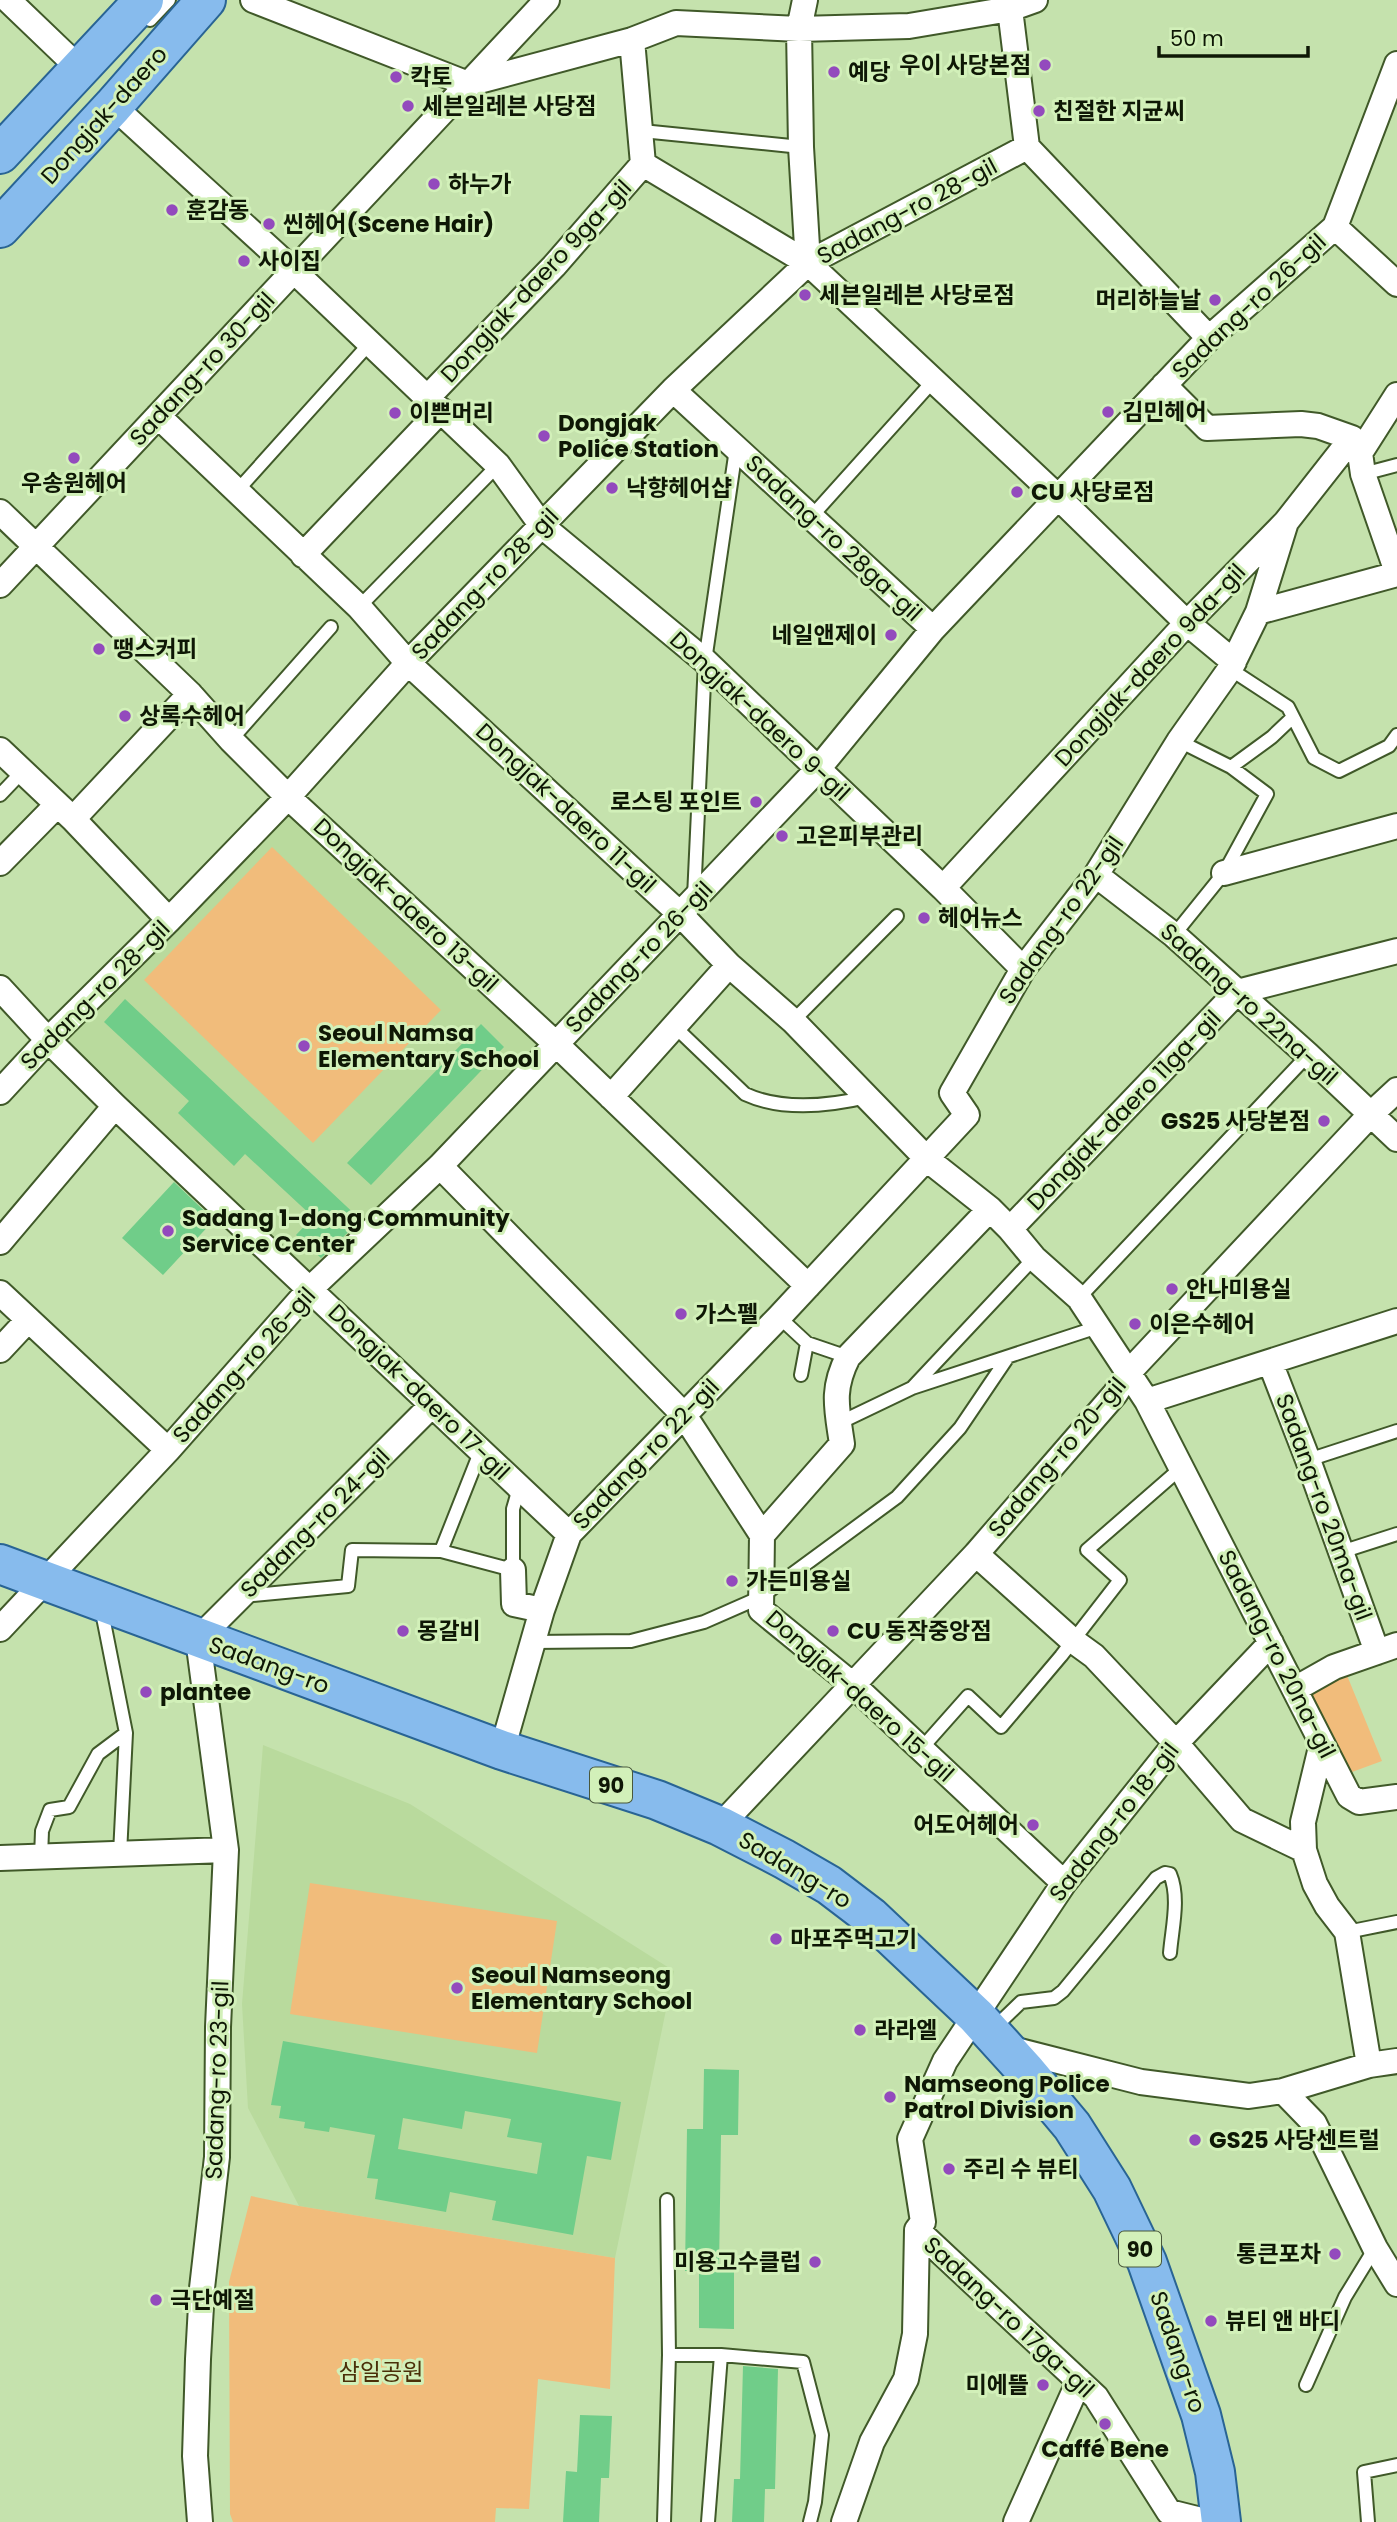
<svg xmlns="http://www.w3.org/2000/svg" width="1397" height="2522" viewBox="0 0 1397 2522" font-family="Poppins,'Noto Sans KR',sans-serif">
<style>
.built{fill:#b9da9d}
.green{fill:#f1bc7b}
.building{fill:#70cd89;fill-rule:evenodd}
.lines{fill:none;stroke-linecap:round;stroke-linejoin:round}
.service-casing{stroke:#405929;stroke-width:16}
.minor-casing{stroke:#405929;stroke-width:28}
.primary-casing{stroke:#296494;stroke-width:42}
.service{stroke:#fff;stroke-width:12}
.minor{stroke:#fff;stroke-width:24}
.primary{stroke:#87bbed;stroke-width:38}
.poi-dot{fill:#934abd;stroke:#d2f0b9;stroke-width:2.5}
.labels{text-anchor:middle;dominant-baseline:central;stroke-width:6;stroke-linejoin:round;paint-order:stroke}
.shield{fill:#d2f0b9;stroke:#49583b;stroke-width:2}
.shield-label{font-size:21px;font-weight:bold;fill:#0e1705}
.poi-label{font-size:23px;font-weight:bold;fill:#0e1705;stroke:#d2f0b9;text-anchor:start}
.street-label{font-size:23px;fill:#0e1705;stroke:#d2f0b9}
.park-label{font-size:23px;fill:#4a2f08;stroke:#d2f0b9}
</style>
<rect width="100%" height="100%" fill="#c5e2ad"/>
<path class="built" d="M 297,815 L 536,1034 L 535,1049 L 441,1149 L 318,1270 L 305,1270 L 70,1042 L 70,1029 L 283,817 Z
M 263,1745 L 410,1804 L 674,1971 L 615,2258 L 299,2206 L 248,2108 L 242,2004 Z"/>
<path class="green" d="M 272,847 L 441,1010 L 313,1143 L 144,980 Z
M 1344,1668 L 1382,1761 L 1352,1772 L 1309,1693 Z
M 310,1883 L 557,1921 L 537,2053 L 290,2014 Z
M 251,2196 L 299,2206 L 615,2258 L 610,2389 L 538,2379 L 529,2509 L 496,2508 L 495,2522 L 233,2522 L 230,2514 L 229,2282 Z"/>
<path class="building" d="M 125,999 L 361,1220 L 321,1258 L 296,1235 L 313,1217 L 245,1154 L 234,1166 L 178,1113 L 189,1101 L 104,1022 Z
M 481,1024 L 504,1047 L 371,1185 L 347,1163 Z
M 174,1182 L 214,1220 L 163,1275 L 122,1238 Z
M 283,2041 L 621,2102 L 611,2160 L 587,2156 L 573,2235 L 492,2220 L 496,2201 L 450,2192 L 446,2212 L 375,2199 L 378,2179 L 367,2178 L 375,2135 L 330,2127 L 329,2132 L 304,2128 L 305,2122 L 279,2118 L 281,2106 L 271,2105 ZM 465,2111 L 511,2119 L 507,2137 L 542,2143 L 537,2174 L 398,2149 L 403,2118 L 462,2129 Z
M 704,2069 L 739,2070 L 738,2135 L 721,2135 L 719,2269 L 734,2270 L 734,2329 L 699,2328 L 699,2271 L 685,2271 L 687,2129 L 703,2129 Z
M 743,2366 L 778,2369 L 775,2489 L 765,2489 L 764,2522 L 732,2522 L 734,2479 L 740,2479 Z
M 580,2415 L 612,2416 L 609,2478 L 601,2478 L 599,2522 L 563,2522 L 566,2471 L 577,2472 Z"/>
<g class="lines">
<g class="service-casing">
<path id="service" d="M 150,20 L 169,0
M 642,131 L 801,147
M 1363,474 L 1397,465
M 237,491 L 370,343
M 811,517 L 934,380
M 359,607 L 498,465
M 1230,669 L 1288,707 L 1314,758 L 1339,771 L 1389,746 L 1397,735
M 231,740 L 331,627
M 1231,767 L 1272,737 L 1293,717
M 0,795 L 22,772
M 694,897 L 705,661 L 736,449
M 1174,935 L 1224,873 L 1267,794 L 1231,767 L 1179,741
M 793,1021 L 897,916
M 674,1026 L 745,1094 C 782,1111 829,1106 867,1097
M 1079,1298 L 1308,1055
M 779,1317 L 807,1343 L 801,1375
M 807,1343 L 848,1357
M 912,1388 L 1034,1258
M 839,1423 L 912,1388 L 1098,1327
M 1308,1460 L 1397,1431
M 441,1551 L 481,1450
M 1341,1552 L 1397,1534
M 243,1596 L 348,1586 L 352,1550 L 441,1551 L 513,1570 L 513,1509 L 519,1488
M 101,1607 L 126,1733 L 120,1854
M 533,1642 L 631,1641 L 704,1622 L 761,1597 L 897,1497 L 960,1428 L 1008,1357
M 921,1749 L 968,1696 L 1001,1727 L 1061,1656 L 1120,1580 L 1087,1550 L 1181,1468
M 41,1857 L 42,1831 L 50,1810 L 69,1807 L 98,1754 L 126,1733
M 1347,1932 L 1397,1922
M 993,2029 L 1021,2002 L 1054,1998 L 1063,1991 L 1156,1878 L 1165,1873 L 1170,1874 C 1180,1898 1172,1928 1170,1953
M 667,2200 L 669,2355
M 1306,2385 L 1345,2297 L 1375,2248
M 664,2522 L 669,2355 L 721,2355
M 708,2522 L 721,2355 L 803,2362 L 822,2435 L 815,2502 L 810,2522
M 1368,2522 L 1364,2472 L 1397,2465"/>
</g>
<g class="minor-casing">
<path id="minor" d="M 8,0 L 80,69
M 253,0 L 468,84 L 632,40 L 676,23 L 799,29 L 909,26 L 1010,9 L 1035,0
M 805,0 L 799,29 L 801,147 L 808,263
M 1006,0 L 1010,9 L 1027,147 L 1209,338
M 113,106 L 294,271 L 498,465 L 542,526 L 705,661 L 943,888 L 1023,969
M 643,164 L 808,263 L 1059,498 L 1187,623 L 1234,662
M 1335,227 L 1397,284
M 673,390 L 933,629
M 1397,395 L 1360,453 L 1363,474 L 1397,572
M 427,398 L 554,266 L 643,164 L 632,40
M 158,416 L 359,607 L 408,663 L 680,914 L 729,965 L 793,1021 L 928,1160 L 990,1209 L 1010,1229 L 1034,1258 L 1079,1298 L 1147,1401 L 1349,1796 L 1359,1802 L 1397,1797
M 0,512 L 190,694 L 231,740 L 288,797 L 556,1044 L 808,1286
M 303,555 L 441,410
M 0,585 L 547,0
M 1258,612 L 1397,574
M 0,750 L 73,819 L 169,920
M 73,819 L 190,694
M 0,863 L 57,805
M 1224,873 L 1397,826
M 1096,875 L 1174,935 L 1308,1055 L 1397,1139
M 943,888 L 1187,623 L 1286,522 L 1352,438 L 1318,426 L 1301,424 L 1207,428 L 1164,385
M 0,988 L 48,1040 L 115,1106 L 569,1534
M 0,1092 L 48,1040 L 169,920 L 288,797 L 408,663 L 673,390 L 808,263 L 1027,147
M 611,1097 L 729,965
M 440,1166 L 684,1415 L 762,1535 L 761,1610 L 853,1685 L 1064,1883
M 1010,1229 L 1237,992 L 1397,951
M 0,1242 L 115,1106
M 0,1293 L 168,1450
M 0,1350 L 28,1320
M 1270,1362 L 1308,1460 L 1377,1652
M 1147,1401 L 1397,1321
M 762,1535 L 842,1444 C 837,1409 831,1390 848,1357 L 990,1209
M 976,1554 L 1072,1640 L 1094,1656 L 1176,1743 L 1242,1820 L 1304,1850
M 513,1570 L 514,1604 L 542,1610
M 0,1629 L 168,1450 L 310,1289 L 440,1166 L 818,769 L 933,629 L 1209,338 L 1335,227 L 1397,64
M 1295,1689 L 1334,1667 L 1397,1645
M 1322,1743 L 1303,1822 L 1304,1850 L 1315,1884 L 1327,1906 L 1347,1932 L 1369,2065
M 502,1750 L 542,1610 L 569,1534 L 779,1317 L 967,1115 L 952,1093 L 1023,969 L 1096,875 L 1179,741 L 1230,669 L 1258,612 L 1286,522
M 720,1826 L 976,1554 L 1115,1394 L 1129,1372 L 1370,1115 L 1397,1090
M 0,1858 L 226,1850
M 1008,2048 L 1141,2082 L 1249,2096 L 1283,2091 L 1369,2065 L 1397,2061
M 1283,2091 L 1314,2123 L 1375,2248 L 1397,2284
M 917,2230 L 1096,2397 L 1169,2512 L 1209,2522
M 200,2522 L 195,2456 L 198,2359 L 202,2288 L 217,2157 L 218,2027 L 226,1850 L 198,1639 L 432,1405
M 844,2522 L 872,2442 L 906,2379 L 915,2334 L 917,2230 L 923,2222 L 910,2139 L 945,2061 L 1064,1883 L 1176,1743 L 1271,1643
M 1016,2522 L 1079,2381"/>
</g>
<g class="primary-casing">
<path id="primary" d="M 0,154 L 144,0
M 0,228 L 113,106 L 206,0
M 0,1564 L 502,1750 L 657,1800 L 720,1826 L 784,1859 L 829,1885 L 871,1917 L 976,2016 L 1025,2070 L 1072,2126 L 1112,2189 L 1147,2262 L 1201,2415 L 1215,2472 L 1221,2522"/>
</g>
<use href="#service" class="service"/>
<use href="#minor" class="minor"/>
<use href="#primary" class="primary"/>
</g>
<g class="poi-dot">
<circle cx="1045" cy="65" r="7"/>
<circle cx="834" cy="72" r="7"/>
<circle cx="396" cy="77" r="7"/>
<circle cx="408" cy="106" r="7"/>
<circle cx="1039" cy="111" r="7"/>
<circle cx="434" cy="184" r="7"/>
<circle cx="172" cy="210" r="7"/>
<circle cx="269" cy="224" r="7"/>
<circle cx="244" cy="261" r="7"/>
<circle cx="805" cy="295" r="7"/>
<circle cx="1215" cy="300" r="7"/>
<circle cx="1108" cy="412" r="7"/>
<circle cx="395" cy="413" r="7"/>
<circle cx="544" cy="436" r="7"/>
<circle cx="74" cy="458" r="7"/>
<circle cx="612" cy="488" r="7"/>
<circle cx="1017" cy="492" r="7"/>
<circle cx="891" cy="635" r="7"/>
<circle cx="99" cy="649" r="7"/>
<circle cx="125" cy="716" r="7"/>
<circle cx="756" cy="802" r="7"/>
<circle cx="782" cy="836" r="7"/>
<circle cx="924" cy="918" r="7"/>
<circle cx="304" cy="1046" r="7"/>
<circle cx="1324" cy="1121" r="7"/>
<circle cx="168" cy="1231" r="7"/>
<circle cx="1172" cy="1289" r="7"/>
<circle cx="681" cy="1314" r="7"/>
<circle cx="1135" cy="1324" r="7"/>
<circle cx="732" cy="1581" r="7"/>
<circle cx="403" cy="1631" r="7"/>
<circle cx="833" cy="1631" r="7"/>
<circle cx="146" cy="1692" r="7"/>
<circle cx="1033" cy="1825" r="7"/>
<circle cx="776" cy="1939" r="7"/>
<circle cx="457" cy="1988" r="7"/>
<circle cx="860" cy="2030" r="7"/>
<circle cx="890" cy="2097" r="7"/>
<circle cx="1195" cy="2140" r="7"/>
<circle cx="949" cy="2169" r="7"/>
<circle cx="1335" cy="2254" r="7"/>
<circle cx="815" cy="2262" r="7"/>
<circle cx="156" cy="2300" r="7"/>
<circle cx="1211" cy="2321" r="7"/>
<circle cx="1043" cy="2385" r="7"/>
<circle cx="1105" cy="2424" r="7"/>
</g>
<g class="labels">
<g class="shield">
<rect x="590" y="1767.5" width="42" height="35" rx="5"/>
<rect x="1119" y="2231.5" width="42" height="35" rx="5"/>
</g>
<g class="shield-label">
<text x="611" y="1785">90</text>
<text x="1140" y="2249">90</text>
</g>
<g class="poi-label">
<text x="1031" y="65" text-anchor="end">우이 사당본점</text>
<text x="848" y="72">예당</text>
<text x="410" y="77">칵토</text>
<text x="422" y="106">세븐일레븐 사당점</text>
<text x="1053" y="111">친절한 지균씨</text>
<text x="448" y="184">하누가</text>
<text x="186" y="210">훈감동</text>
<text x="283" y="224">씬헤어(Scene Hair)</text>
<text x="258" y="261">사이집</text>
<text x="819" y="295">세븐일레븐 사당로점</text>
<text x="1201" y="300" text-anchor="end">머리하늘날</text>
<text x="1122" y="412">김민헤어</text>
<text x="409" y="413">이쁜머리</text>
<text x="558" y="423">Dongjak<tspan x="558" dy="26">Police Station</tspan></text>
<text x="74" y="483" text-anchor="middle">우송원헤어</text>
<text x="626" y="488">낙향헤어샵</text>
<text x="1031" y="492">CU 사당로점</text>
<text x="877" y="635" text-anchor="end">네일앤제이</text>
<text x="113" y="649">땡스커피</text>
<text x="139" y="716">상록수헤어</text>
<text x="742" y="802" text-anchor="end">로스팅 포인트</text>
<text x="796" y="836">고은피부관리</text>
<text x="938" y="918">헤어뉴스</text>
<text x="318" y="1033">Seoul Namsa<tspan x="318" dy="26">Elementary School</tspan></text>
<text x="1310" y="1121" text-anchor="end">GS25 사당본점</text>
<text x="182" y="1218">Sadang 1-dong Community<tspan x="182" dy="26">Service Center</tspan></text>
<text x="1186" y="1289">안나미용실</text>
<text x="695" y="1314">가스펠</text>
<text x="1149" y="1324">이은수헤어</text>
<text x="746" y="1581">가든미용실</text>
<text x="417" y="1631">몽갈비</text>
<text x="847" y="1631">CU 동작중앙점</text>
<text x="160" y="1692">plantee</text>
<text x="1019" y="1825" text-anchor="end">어도어헤어</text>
<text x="790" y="1939">마포주먹고기</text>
<text x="471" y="1975">Seoul Namseong<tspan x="471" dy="26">Elementary School</tspan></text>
<text x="874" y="2030">라라엘</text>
<text x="904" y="2084">Namseong Police<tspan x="904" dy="26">Patrol Division</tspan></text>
<text x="1209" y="2140">GS25 사당센트럴</text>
<text x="963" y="2169">주리 수 뷰티</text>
<text x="1321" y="2254" text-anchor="end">통큰포차</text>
<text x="801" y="2262" text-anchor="end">미용고수클럽</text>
<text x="170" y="2300">극단예절</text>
<text x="1225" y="2321">뷰티 앤 바디</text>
<text x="1029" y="2385" text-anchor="end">미에뜰</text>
<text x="1105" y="2449" text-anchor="middle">Caffé Bene</text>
</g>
<g class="street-label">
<text transform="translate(104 115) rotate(-48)">Dongjak-daero</text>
<text transform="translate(907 211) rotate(-28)">Sadang-ro 28-gil</text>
<text transform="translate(536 281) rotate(-47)">Dongjak-daero 9ga-gil</text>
<text transform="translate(1249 306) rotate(-43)">Sadang-ro 26-gil</text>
<text transform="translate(202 369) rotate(-47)">Sadang-ro 30-gil</text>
<text transform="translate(834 538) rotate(43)">Sadang-ro 28ga-gil</text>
<text transform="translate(485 584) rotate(-46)">Sadang-ro 28-gil</text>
<text transform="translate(1150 665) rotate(-47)">Dongjak-daero 9da-gil</text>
<text transform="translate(760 716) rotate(43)">Dongjak-daero 9-gil</text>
<text transform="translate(566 808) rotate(43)">Dongjak-daero 11-gil</text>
<text transform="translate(406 905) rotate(43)">Dongjak-daero 13-gil</text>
<text transform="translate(1061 920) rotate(-55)">Sadang-ro 22-gil</text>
<text transform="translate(639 957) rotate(-46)">Sadang-ro 26-gil</text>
<text transform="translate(95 995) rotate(-45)">Sadang-ro 28-gil</text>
<text transform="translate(1249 1004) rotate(42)">Sadang-ro 22na-gil</text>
<text transform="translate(1124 1110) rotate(-46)">Dongjak-daero 11ga-gil</text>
<text transform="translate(244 1365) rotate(-48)">Sadang-ro 26-gil</text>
<text transform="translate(419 1392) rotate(44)">Dongjak-daero 17-gil</text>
<text transform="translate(646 1454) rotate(-46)">Sadang-ro 22-gil</text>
<text transform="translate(1057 1457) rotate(-50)">Sadang-ro 20-gil</text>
<text transform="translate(1324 1507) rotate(70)">Sadang-ro 20ma-gil</text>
<text transform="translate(315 1523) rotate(-45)">Sadang-ro 24-gil</text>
<text transform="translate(1277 1654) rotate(63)">Sadang-ro 20na-gil</text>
<text transform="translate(269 1665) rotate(20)">Sadang-ro</text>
<text transform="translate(860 1696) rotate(42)">Dongjak-daero 15-gil</text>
<text transform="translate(1114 1822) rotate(-52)">Sadang-ro 18-gil</text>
<text transform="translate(795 1870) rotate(31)">Sadang-ro</text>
<text transform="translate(217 2080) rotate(-88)">Sadang-ro 23-gil</text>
<text transform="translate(1009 2317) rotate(43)">Sadang-ro 17ga-gil</text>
<text transform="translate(1178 2352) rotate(71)">Sadang-ro</text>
</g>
<g class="park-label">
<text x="381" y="2372">삼일공원</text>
</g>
</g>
<path d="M1159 46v10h149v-10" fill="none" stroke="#0e1705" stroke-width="3.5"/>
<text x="1170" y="46" font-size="21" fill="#0e1705" stroke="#d2f0b9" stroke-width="5" paint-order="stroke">50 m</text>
</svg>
